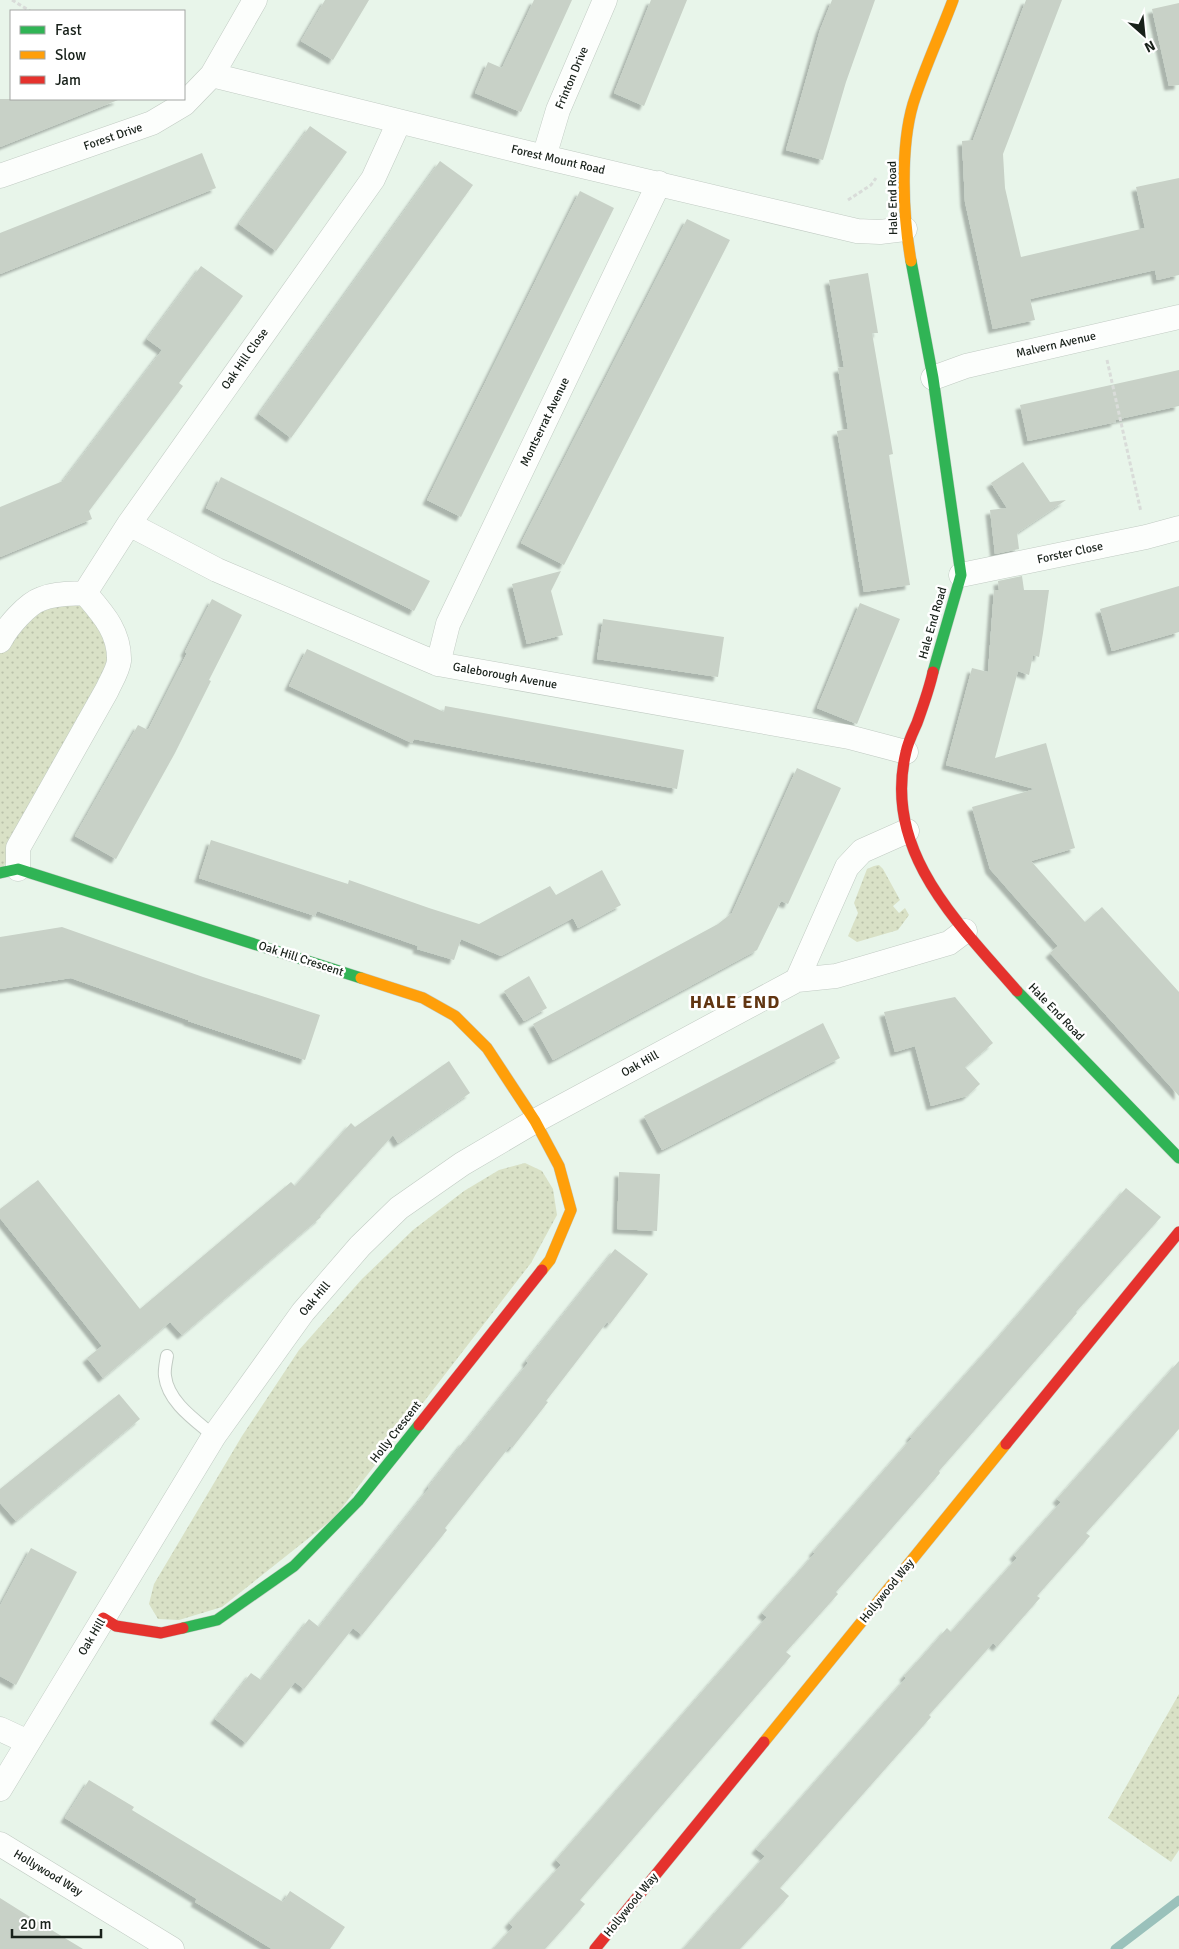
<svg xmlns="http://www.w3.org/2000/svg" width="1179" height="1949" viewBox="0 0 1179 1949" font-family="Signika,sans-serif">
<style>
.green{fill:url(#green-dots)}
.lines{fill:none;stroke-linecap:round;stroke-linejoin:round}
.stream{stroke:#9ac1bb;stroke-width:9}
.building{fill:#c8d1c7;filter:url(#shadow)}
.lane-casing{stroke:#c1cbc3;stroke-width:14}
.street-casing{stroke:#c1cbc3;stroke-width:25}
.fast-casing{stroke:#c1cbc3;stroke-width:12}
.slow-casing{stroke:#c1cbc3;stroke-width:12}
.jam-casing{stroke:#c1cbc3;stroke-width:12}
.path{stroke:#d9dcd9;stroke-width:3;stroke-dasharray:4 2.5;stroke-linecap:butt}
.lane{stroke:#fcfefc;stroke-width:12}
.street{stroke:#fcfefc;stroke-width:24}
.fast{stroke:#30b455;stroke-width:11}
.slow{stroke:#ff9f0a;stroke-width:11}
.jam{stroke:#e5322d;stroke-width:11}
.labels{text-anchor:middle;dominant-baseline:central;stroke-width:5;stroke-linejoin:round;paint-order:stroke}
.street-label{font-size:12px;fill:#18211a;stroke:#fff}
.district-label{font-size:18px;font-weight:bold;letter-spacing:1px;fill:#613511;stroke:#fff}
</style>
<defs>
<pattern id="green-dots" width="8" height="8" patternUnits="userSpaceOnUse" patternTransform="scale(1.25)"><rect width="8" height="8" fill="#d9e1c6"/><path d="M2 2h.1M6 6h.1" fill="none" stroke="#bac1aa" stroke-width="1.8" stroke-linecap="round"/></pattern>
<filter id="shadow"><feDropShadow dx="-4.5" dy="4.5" stdDeviation="1" flood-color="#0004"/></filter>
</defs>
<rect width="100%" height="100%" fill="#e8f5ea"/>
<path class="green" d="M 85,593 L 119,662 L 0,873 L 0,641 L 20,615 Z
M 874,866 L 879,865 L 883,869 L 900,900 L 893,906 L 899,913 L 905,908 L 909,915 L 898,930 L 857,942 L 848,936 L 858,913 L 854,903 L 867,869 Z
M 525,1163 L 542,1171 L 553,1189 L 557,1215 L 531,1263 L 334,1518 L 222,1607 L 179,1620 L 158,1619 L 149,1604 L 154,1584 L 242,1436 L 299,1350 L 362,1279 L 413,1230 L 464,1191 L 499,1170 Z
M 1179,1694 L 1179,1850 L 1171,1862 L 1108,1818 Z"/>
<g class="lines">
<path class="stream" d="M 1115,1949 L 1179,1900"/>
</g>
<path class="building" d="M 325,0 L 369,0 L 333,60 L 301,41 Z
M 534,0 L 572,0 L 521,112 L 475,93 L 488,62 L 502,68 Z
M 651,0 L 687,0 L 644,106 L 614,93 Z
M 832,0 L 875,0 L 846,82 L 823,160 L 786,150 L 820,30 Z
M 1026,0 L 1062,0 L 1003,154 L 1005,188 L 1021,257 L 1145,228 L 1136,187 L 1179,178 L 1179,275 L 1157,280 L 1155,270 L 1030,299 L 1035,320 L 993,329 L 965,202 L 962,141 L 973,140 Z
M 1179,3 L 1179,85 L 1169,86 L 1152,9 Z
M 0,99 L 118,99 L 118,100 L 0,147 Z
M 310,126 L 347,152 L 276,251 L 239,224 Z
M 202,153 L 216,188 L 0,274 L 0,233 Z
M 440,161 L 473,185 L 291,438 L 259,414 Z
M 580,191 L 614,208 L 461,517 L 427,500 Z
M 687,219 L 730,240 L 564,565 L 521,543 Z
M 201,266 L 243,296 L 179,383 L 183,386 L 89,511 L 92,519 L 0,557 L 0,507 L 63,481 L 162,350 L 147,339 Z
M 868,273 L 878,333 L 872,333 L 893,454 L 889,455 L 910,585 L 864,592 L 837,431 L 848,429 L 838,368 L 844,367 L 829,280 Z
M 1179,370 L 1179,406 L 1115,420 L 1116,422 L 1028,441 L 1020,405 Z
M 1023,462 L 1050,502 L 1066,500 L 1017,533 L 1019,549 L 995,554 L 990,510 L 1007,508 L 991,483 Z
M 221,477 L 430,581 L 414,611 L 206,508 Z
M 561,571 L 551,591 L 563,635 L 527,644 L 512,584 Z
M 1022,576 L 1024,590 L 1049,590 L 1043,633 L 1039,657 L 1033,655 L 1029,675 L 1018,671 L 995,758 L 1046,743 L 1075,848 L 1031,861 L 1085,922 L 1102,907 L 1179,992 L 1179,1096 L 1050,953 L 1058,946 L 990,869 L 972,807 L 1035,789 L 946,765 L 972,668 L 988,672 L 994,590 L 999,590 L 998,581 Z
M 1179,586 L 1179,632 L 1112,651 L 1100,609 Z
M 212,599 L 242,615 L 209,680 L 211,681 L 175,753 L 116,859 L 75,836 L 138,725 L 148,730 L 187,653 L 185,652 Z
M 860,603 L 900,619 L 857,724 L 817,708 Z
M 603,619 L 724,637 L 718,677 L 597,659 Z
M 307,649 L 444,712 L 445,706 L 684,750 L 677,789 L 414,739 L 412,743 L 289,686 Z
M 797,768 L 841,788 L 788,904 L 781,901 L 757,950 L 553,1060 L 533,1024 L 718,924 L 732,913 Z
M 211,840 L 348,884 L 349,880 L 429,908 L 479,924 L 550,886 L 556,895 L 602,870 L 621,905 L 578,928 L 573,918 L 501,956 L 461,939 L 454,960 L 417,949 L 418,946 L 317,911 L 315,916 L 199,878 Z
M 62,927 L 203,977 L 320,1015 L 305,1060 L 188,1021 L 188,1020 L 71,978 L 0,989 L 0,937 Z
M 529,976 L 547,1008 L 524,1021 L 504,991 Z
M 955,997 L 993,1043 L 965,1067 L 980,1084 L 967,1096 L 931,1106 L 915,1046 L 895,1052 L 884,1012 Z
M 823,1023 L 840,1058 L 662,1150 L 644,1116 Z
M 449,1061 L 470,1093 L 398,1143 L 393,1135 L 320,1216 L 321,1217 L 182,1335 L 170,1322 L 103,1378 L 87,1358 L 102,1346 L 0,1218 L 0,1209 L 38,1180 L 140,1309 L 291,1182 L 295,1186 L 351,1123 L 355,1127 Z
M 619,1172 L 660,1174 L 657,1231 L 617,1229 Z
M 1126,1188 L 1161,1217 L 1076,1312 L 1077,1313 L 939,1471 L 940,1473 L 836,1592 L 838,1594 L 786,1652 L 791,1656 L 580,1900 L 585,1904 L 563,1929 L 545,1949 L 493,1949 L 513,1927 L 509,1923 L 561,1865 L 556,1860 L 767,1617 L 762,1613 L 815,1553 L 813,1552 L 912,1438 L 910,1437 L 1002,1333 Z
M 615,1249 L 648,1274 L 610,1324 L 607,1322 L 546,1401 L 548,1402 L 512,1448 L 510,1446 L 445,1528 L 447,1530 L 362,1635 L 353,1628 L 304,1689 L 295,1682 L 246,1743 L 215,1719 L 251,1673 L 261,1680 L 309,1619 L 319,1627 L 429,1488 L 428,1487 L 464,1441 L 465,1442 L 528,1363 L 526,1361 Z
M 1179,1361 L 1179,1429 L 1086,1533 L 1090,1536 L 1037,1596 L 1040,1598 L 997,1647 L 993,1643 L 929,1715 L 931,1717 L 780,1888 L 789,1896 L 740,1949 L 683,1949 L 765,1856 L 756,1849 L 906,1678 L 904,1676 L 926,1652 L 947,1628 L 951,1632 L 1017,1558 L 1014,1555 L 1061,1502 L 1057,1499 Z
M 119,1394 L 140,1419 L 16,1521 L 0,1503 L 0,1489 Z
M 31,1548 L 77,1572 L 16,1685 L 0,1676 L 0,1606 Z
M 89,1780 L 134,1807 L 132,1810 L 283,1902 L 290,1891 L 345,1927 L 330,1949 L 272,1949 L 195,1902 L 197,1899 L 65,1818 Z
M 0,1898 L 35,1920 L 83,1949 L 0,1949 Z"/>
<g class="lines">
<g class="lane-casing">
<path id="lane" d="M 167,1356 C 166,1362 164,1370 165,1376 C 168,1402 195,1420 214,1436"/>
</g>
<g class="street-casing">
<path id="street" d="M 212,75 L 544,157 L 857,231 L 880,232 L 905,229
M 544,157 L 558,110 L 605,0
M 0,176 L 152,123 L 184,104 L 212,75 L 255,0
M 933,378 L 966,366 L 1179,317
M 129,524 L 217,570 L 438,664 L 849,737 L 906,752
M 961,575 L 1146,537 L 1179,528
M 85,593 L 129,524 L 373,179 L 399,122
M 0,641 C 7,627 27,604 41,599 C 55,593 70,594 85,593 C 103,614 120,632 119,661 C 118,670 111,681 107,690 L 18,848 L 18,869
M 438,664 L 448,624 L 659,183
M 797,980 L 847,867 L 862,851 L 907,831
M 0,1729 L 28,1742
M 0,1789 L 214,1436 L 303,1312 L 360,1246 L 399,1208 L 462,1164 L 535,1121 L 797,980 L 836,976 L 864,968 L 949,943 L 965,931
M 0,1844 L 172,1949"/>
</g>
<g class="fast-casing">
<path id="fast" d="M 911,261 L 933,378 L 961,575 L 933,672
M 0,873 L 18,869 L 361,978
M 1017,991 L 1179,1158
M 183,1628 L 217,1620 L 294,1566 L 358,1501 L 419,1425"/>
</g>
<g class="slow-casing">
<path id="slow" d="M 911,261 C 903,217 900,148 913,104 C 924,69 940,35 953,0
M 361,978 L 423,998 L 455,1016 L 487,1048 L 535,1121 L 559,1166 L 571,1210 L 550,1260 L 542,1270
M 764,1742 L 1006,1444"/>
</g>
<g class="jam-casing">
<path id="jam" d="M 933,672 C 929,690 923,706 917,723 C 913,732 908,742 906,752 C 882,851 958,923 1017,991
M 419,1425 L 542,1270
M 1006,1444 L 1179,1232
M 103,1618 L 116,1626 L 161,1633 L 183,1628
M 595,1949 L 764,1742"/>
</g>
<path class="path" d="M 12,0 L 30,11
M 848,200 L 871,185 L 876,178
M 1107,360 L 1141,512"/>
<use href="#lane" class="lane"/>
<use href="#street" class="street"/>
<use href="#fast" class="fast"/>
<use href="#slow" class="slow"/>
<use href="#jam" class="jam"/>
</g>
<g class="labels">
<g class="street-label">
<text transform="translate(572 78) rotate(-67)">Frinton Drive</text>
<text transform="translate(113 137) rotate(-19)">Forest Drive</text>
<text transform="translate(558 160) rotate(13)">Forest Mount Road</text>
<text transform="translate(893 198) rotate(-91)">Hale End Road</text>
<text transform="translate(1056 345) rotate(-13)">Malvern Avenue</text>
<text transform="translate(245 359) rotate(-55)">Oak Hill Close</text>
<text transform="translate(545 422) rotate(-64)">Montserrat Avenue</text>
<text transform="translate(1070 553) rotate(-12)">Forster Close</text>
<text transform="translate(933 623) rotate(-74)">Hale End Road</text>
<text transform="translate(505 676) rotate(10)">Galeborough Avenue</text>
<text transform="translate(301 959) rotate(18)">Oak Hill Crescent</text>
<text transform="translate(1056 1012) rotate(46)">Hale End Road</text>
<text transform="translate(640 1064) rotate(-29)">Oak Hill</text>
<text transform="translate(315 1299) rotate(-50)">Oak Hill</text>
<text transform="translate(396 1432) rotate(-52)">Holly Crescent</text>
<text transform="translate(887 1591) rotate(-51)">Hollywood Way</text>
<text transform="translate(92 1637) rotate(-59)">Oak Hill</text>
<text transform="translate(48 1873) rotate(31)">Hollywood Way</text>
<text transform="translate(631 1905) rotate(-51)">Hollywood Way</text>
</g>
<g class="district-label">
<text x="735" y="1002">HALE END</text>
</g>
</g>
<rect x="10" y="10" width="175" height="90" fill="#ffffff" stroke="#a3a6a3"/>
<rect x="20" y="26" width="25" height="8" fill="#30b455" stroke="#a3a6a3"/>
<text x="55" y="35" font-size="15" fill="#18211a">Fast</text>
<rect x="20" y="51" width="25" height="8" fill="#ff9f0a" stroke="#a3a6a3"/>
<text x="55" y="60" font-size="15" fill="#18211a">Slow</text>
<rect x="20" y="76" width="25" height="8" fill="#e5322d" stroke="#a3a6a3"/>
<text x="55" y="85" font-size="15" fill="#18211a">Jam</text>
<g transform="translate(1144 35) rotate(153)" stroke="#ffffff" stroke-width="4" paint-order="stroke">
<path d="M0-4L9 19L0 12L-9 19Z" fill="#18211a"/>
<text y="-8" font-size="14" font-weight="bold" text-anchor="middle" fill="#18211a">N</text>
</g>
<path d="M12 1929v8h89v-8" fill="none" stroke="#18211a" stroke-width="2.5"/>
<text x="20" y="1929" font-size="15" fill="#18211a" stroke="#ffffff" stroke-width="4" paint-order="stroke">20 m</text>
</svg>
